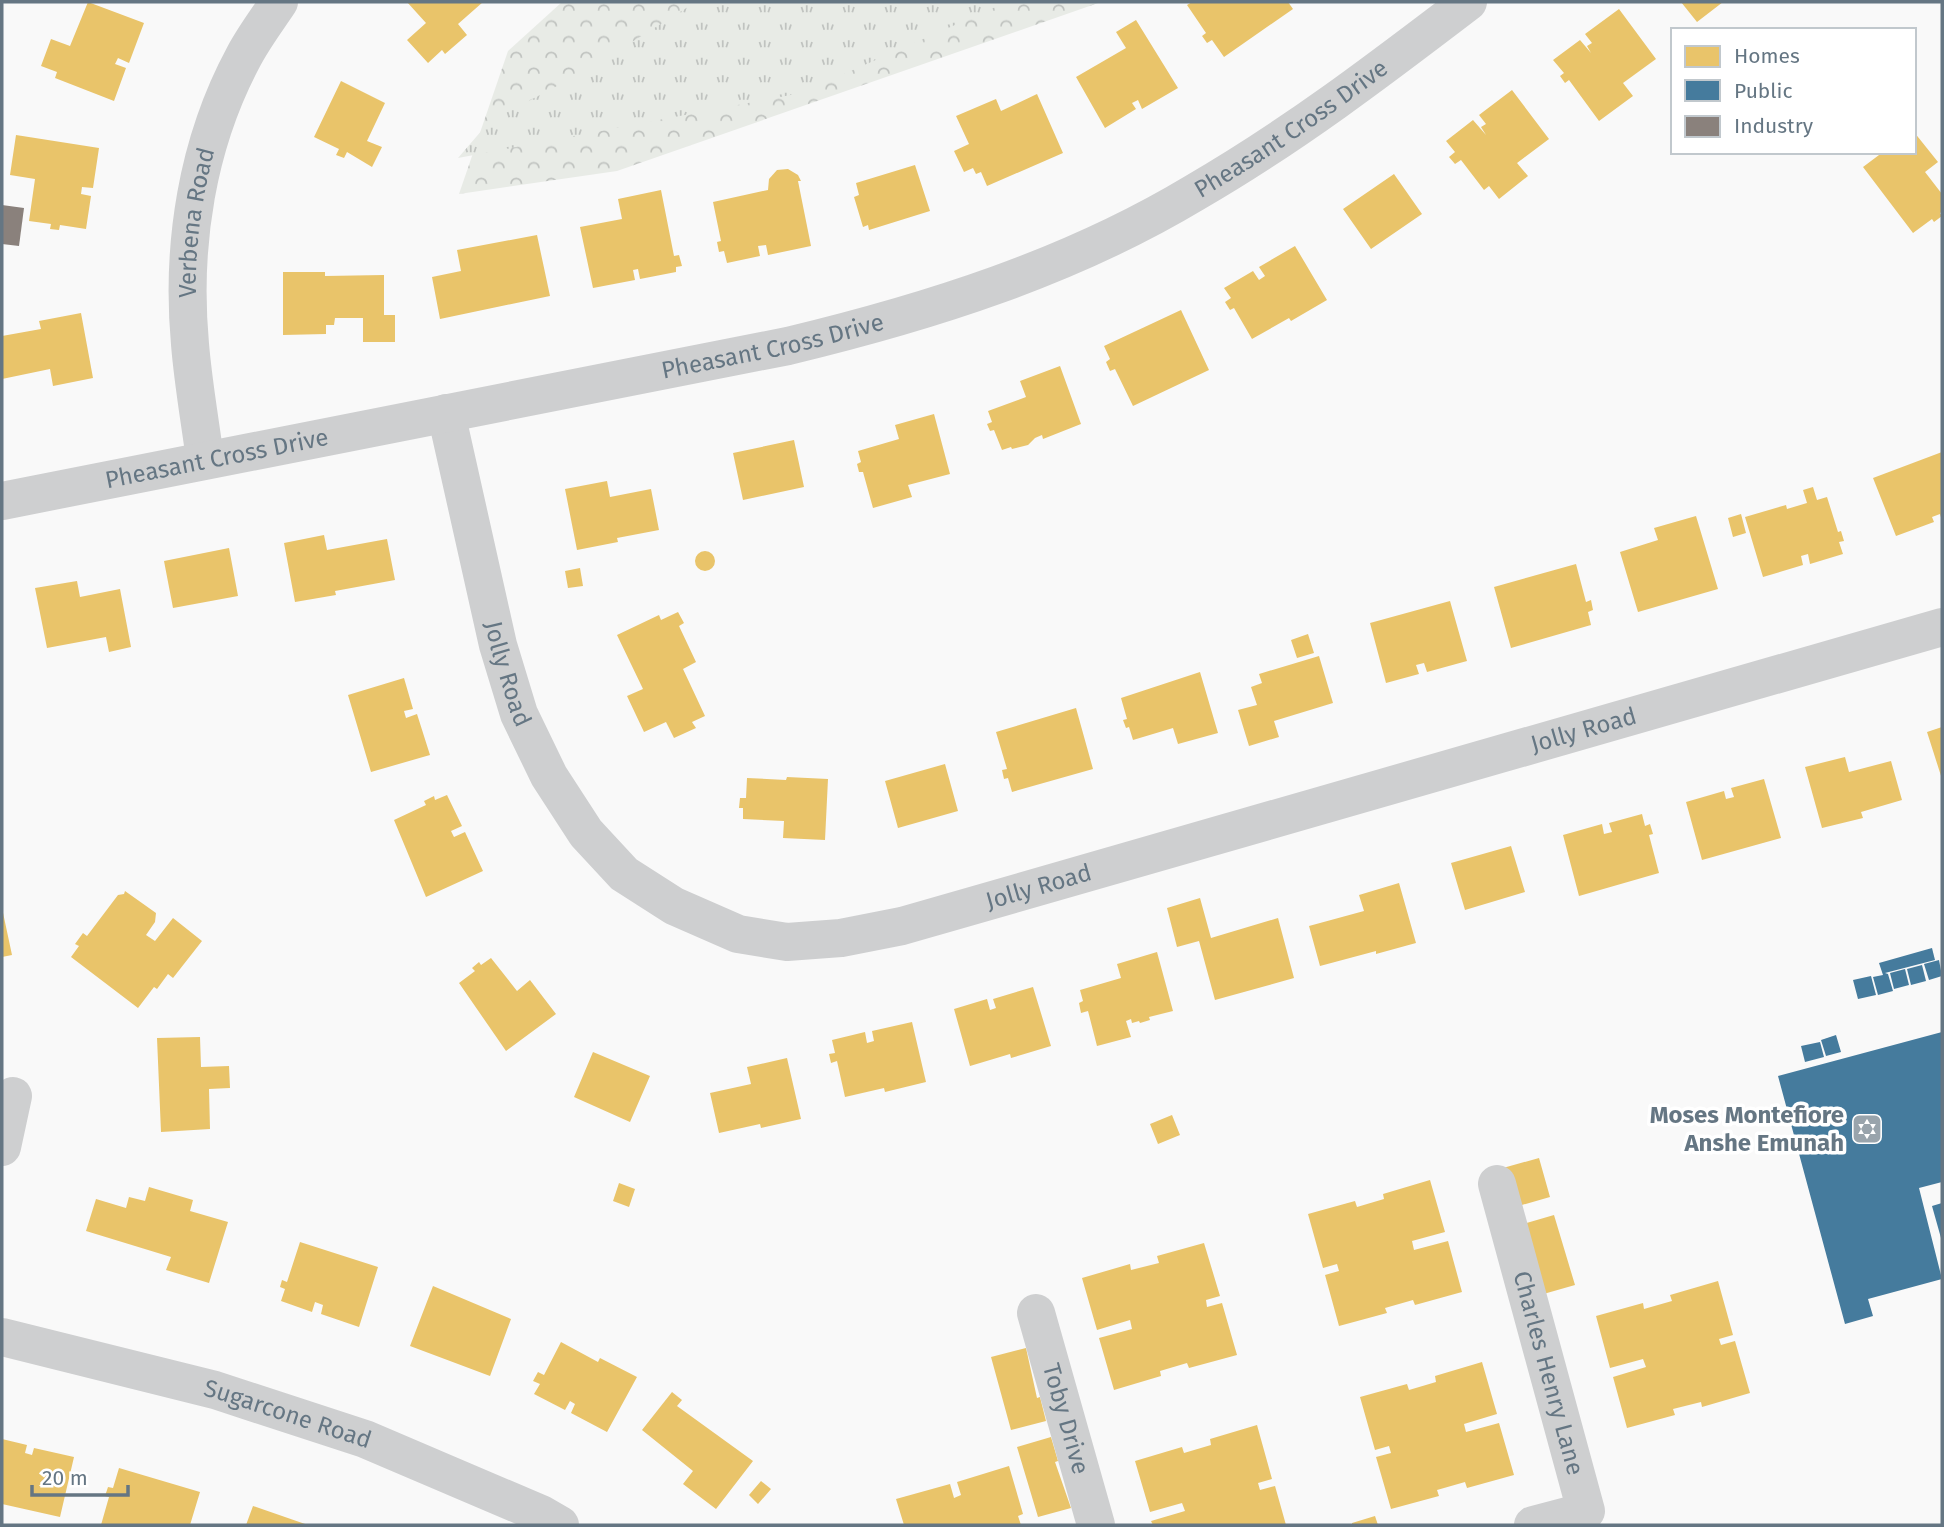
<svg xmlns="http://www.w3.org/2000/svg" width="1944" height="1527" viewBox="0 0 1944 1527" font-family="'Fira Sans',sans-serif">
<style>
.forest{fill:url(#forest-crowns)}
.park{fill:url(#park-tufts)}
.homes{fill:#e9c46a}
.public{fill:#457b9d}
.industry{fill:#8a817c}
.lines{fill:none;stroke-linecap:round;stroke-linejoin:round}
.street{stroke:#cecfd0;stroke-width:38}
.labels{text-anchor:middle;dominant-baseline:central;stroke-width:7;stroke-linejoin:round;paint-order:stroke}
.street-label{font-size:24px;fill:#657683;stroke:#fff}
.poi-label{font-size:24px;font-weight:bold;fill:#657683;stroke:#fff;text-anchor:end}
</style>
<defs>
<pattern id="forest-crowns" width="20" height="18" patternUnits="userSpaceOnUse" patternTransform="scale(1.75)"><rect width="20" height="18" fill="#e8ebe6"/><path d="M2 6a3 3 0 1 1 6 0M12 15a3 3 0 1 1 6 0" fill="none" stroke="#c0c3c0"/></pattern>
<pattern id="park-tufts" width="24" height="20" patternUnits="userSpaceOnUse" patternTransform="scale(1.75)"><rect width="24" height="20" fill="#e8ebe6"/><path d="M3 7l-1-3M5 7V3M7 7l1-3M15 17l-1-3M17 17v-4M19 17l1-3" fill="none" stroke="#c0c3c0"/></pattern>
</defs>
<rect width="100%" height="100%" fill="#f9f9f9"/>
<path class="forest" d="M 562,2 L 1101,2 L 617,171 L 459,194 L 508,51 Z"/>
<path class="park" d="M 696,2 L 1007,2 L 801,93 L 458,158 L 489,122 L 587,70 Z"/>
<path class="homes" d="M 88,2 L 144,23 L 129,63 L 118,58 L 115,64 L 126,68 L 114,101 L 55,78 L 57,72 L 41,66 L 51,39 L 70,46 Z
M 407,2 L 483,2 L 458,24 L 467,35 L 445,54 L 442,50 L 428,63 L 407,40 L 426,23 Z
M 1192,2 L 1288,2 L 1293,9 L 1224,57 L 1212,40 L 1207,43 L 1202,36 L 1206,33 L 1187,5 Z
M 1681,2 L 1723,2 L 1697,22 Z
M 1619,9 L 1656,59 L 1623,83 L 1633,96 L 1599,121 L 1569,80 L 1565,83 L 1560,76 L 1564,73 L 1553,60 L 1580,40 L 1591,53 L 1587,46 L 1592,43 L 1585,34 Z
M 1136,20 L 1178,88 L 1142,109 L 1138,100 L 1132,103 L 1136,109 L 1105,128 L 1076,77 L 1126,48 L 1116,32 Z
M 341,81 L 385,103 L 367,141 L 382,147 L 372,167 L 347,152 L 344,158 L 336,155 L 339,149 L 314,137 Z
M 1512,90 L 1549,139 L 1517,163 L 1528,176 L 1499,199 L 1489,186 L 1484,190 L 1461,160 L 1455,164 L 1449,157 L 1455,152 L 1446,141 L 1473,120 L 1486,135 L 1481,127 L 1486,124 L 1479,115 Z
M 1037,94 L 1063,153 L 987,186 L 981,172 L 976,174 L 973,168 L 964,172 L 954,151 L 969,144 L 956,116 L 996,99 L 1001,111 Z
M 1914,132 L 1938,162 L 1925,172 L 1942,194 L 1942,212 L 1940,213 L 1942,216 L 1934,222 L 1932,219 L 1913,233 L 1863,167 L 1883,152 L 1914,152 Z
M 16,135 L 99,148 L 93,188 L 82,187 L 81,194 L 91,196 L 86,229 L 60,225 L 59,230 L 50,229 L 51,224 L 29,221 L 35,179 L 10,175 Z
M 915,165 L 930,211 L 869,230 L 868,225 L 863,227 L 854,197 L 859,195 L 856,183 Z
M 788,169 L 798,175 L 801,181 L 798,181 L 811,246 L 768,255 L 766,245 L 758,246 L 760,256 L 727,263 L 724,251 L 719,252 L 717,242 L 721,241 L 713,202 L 768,190 L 769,179 L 777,170 Z
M 1394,174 L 1422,214 L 1371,249 L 1343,209 Z
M 661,190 L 674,256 L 679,255 L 682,266 L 676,267 L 676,272 L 640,279 L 638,269 L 633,270 L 635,280 L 593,288 L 580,227 L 622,219 L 618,199 Z
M 537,235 L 550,296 L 440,319 L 432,277 L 461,271 L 457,250 Z
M 1295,246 L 1327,300 L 1291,321 L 1289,318 L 1252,339 L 1234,308 L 1230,310 L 1225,302 L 1231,298 L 1224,288 L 1253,271 L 1259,280 L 1265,276 L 1259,267 Z
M 283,272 L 325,272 L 325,276 L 384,275 L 384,315 L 395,315 L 395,342 L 363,342 L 363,318 L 335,318 L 334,325 L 326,325 L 326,334 L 283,335 Z
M 1181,310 L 1209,370 L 1133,406 L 1115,369 L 1110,371 L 1106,362 L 1110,359 L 1104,346 Z
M 81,313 L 93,378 L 53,386 L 50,369 L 2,379 L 2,336 L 41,329 L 39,321 Z
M 1060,366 L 1081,424 L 1043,439 L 1042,435 L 1035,438 L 1028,445 L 1012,449 L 1011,447 L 1002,450 L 994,430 L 990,431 L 987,424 L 992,422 L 988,411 L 1026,397 L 1020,381 Z
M 934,414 L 950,474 L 908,485 L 912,497 L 873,508 L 863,472 L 859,472 L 857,464 L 861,462 L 858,451 L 899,439 L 895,425 Z
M 794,440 L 804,487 L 743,500 L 733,453 Z
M 1942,452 L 1942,521 L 1940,514 L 1932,517 L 1934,522 L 1896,536 L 1873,478 Z
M 607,481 L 610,497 L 651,489 L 659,530 L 617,538 L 618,542 L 577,550 L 565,489 Z
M 1813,487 L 1817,500 L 1827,497 L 1838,532 L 1841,531 L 1844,541 L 1839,542 L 1843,554 L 1810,564 L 1808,554 L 1801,556 L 1803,565 L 1763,577 L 1745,517 L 1786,505 L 1787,509 L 1807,503 L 1803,490 Z
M 1741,514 L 1746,533 L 1733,537 L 1728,518 Z
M 1696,516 L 1718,589 L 1638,612 L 1620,552 L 1658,540 L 1654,528 Z
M 324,535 L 327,550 L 387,539 L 395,580 L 335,591 L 336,595 L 295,602 L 284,543 Z
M 229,548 L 238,596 L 173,608 L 164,561 Z
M695 561a10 10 0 1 1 20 0a10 10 0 1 1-20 0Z
M 1576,564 L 1586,602 L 1591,600 L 1593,610 L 1588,612 L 1591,625 L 1511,648 L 1494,587 Z
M 580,568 L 583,586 L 568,588 L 565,571 Z
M 77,581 L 80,597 L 120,589 L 131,647 L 109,652 L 106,637 L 47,648 L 35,588 Z
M 1450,601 L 1467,661 L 1427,672 L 1424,663 L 1416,665 L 1419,674 L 1386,683 L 1370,623 Z
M 678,612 L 684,623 L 679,626 L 696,662 L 683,669 L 705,716 L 692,722 L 696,728 L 674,738 L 666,722 L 644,732 L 627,696 L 643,689 L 617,635 L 659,615 L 661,620 Z
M 1308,634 L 1314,653 L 1297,658 L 1291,640 Z
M 1319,656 L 1333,703 L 1274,721 L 1279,737 L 1249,746 L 1238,710 L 1257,705 L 1251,687 L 1262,683 L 1259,674 Z
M 1200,672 L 1218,733 L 1178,744 L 1173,728 L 1133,740 L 1129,727 L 1126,728 L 1123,720 L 1127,719 L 1121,698 Z
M 404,678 L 413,709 L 404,711 L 406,718 L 417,714 L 430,755 L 371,772 L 348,695 Z
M 1076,708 L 1093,769 L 1012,792 L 1008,778 L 1004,779 L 1002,770 L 1007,769 L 996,732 Z
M 1942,727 L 1942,779 L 1927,732 Z
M 1845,757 L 1849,772 L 1891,761 L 1902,800 L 1861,812 L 1863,818 L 1822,828 L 1805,767 Z
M 945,764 L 958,811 L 898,828 L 885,781 Z
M 787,777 L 828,779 L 825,840 L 783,838 L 784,821 L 743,819 L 743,808 L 739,808 L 740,798 L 746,798 L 747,778 L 786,780 Z
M 1764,779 L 1781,838 L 1702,860 L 1686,802 L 1724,791 L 1726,799 L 1734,797 L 1731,788 Z
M 447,795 L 462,826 L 451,831 L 454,837 L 465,832 L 483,871 L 426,897 L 394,820 L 426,805 L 424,801 L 434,796 L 435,800 Z
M 1642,814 L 1645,826 L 1650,824 L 1653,834 L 1649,835 L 1659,873 L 1579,896 L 1563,835 L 1602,824 L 1604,834 L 1612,832 L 1609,823 Z
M 1511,846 L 1525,892 L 1465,910 L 1451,863 Z
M 1399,883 L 1416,943 L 1376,954 L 1376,951 L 1320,966 L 1309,926 L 1364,911 L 1359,895 Z
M 125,891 L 156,913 L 155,922 L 146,935 L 155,941 L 173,918 L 202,941 L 173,978 L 168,974 L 157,989 L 154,987 L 138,1008 L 71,957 L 79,946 L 75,944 L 83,933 L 87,936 L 118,895 L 124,894 Z
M 1200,898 L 1211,938 L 1278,918 L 1294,978 L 1215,1000 L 1199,941 L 1177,947 L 1167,908 Z
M 2,908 L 12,955 L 2,957 Z
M 1157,952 L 1173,1011 L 1149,1017 L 1150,1020 L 1140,1023 L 1139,1021 L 1132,1023 L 1131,1019 L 1126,1021 L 1131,1037 L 1097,1046 L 1088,1011 L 1081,1013 L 1079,1003 L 1083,1001 L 1080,990 L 1121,978 L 1117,964 Z
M 491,958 L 517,991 L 530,980 L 556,1014 L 506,1051 L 459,983 L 475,971 L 472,968 L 479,962 L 481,965 Z
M 1033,987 L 1051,1046 L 1011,1058 L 1010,1054 L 970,1066 L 954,1009 L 987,999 L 990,1010 L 996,1008 L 993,999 Z
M 912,1022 L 926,1082 L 885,1092 L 884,1088 L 845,1097 L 837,1061 L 831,1063 L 829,1054 L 835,1053 L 832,1040 L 865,1032 L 867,1043 L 874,1041 L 872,1031 Z
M 200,1037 L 201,1067 L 229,1066 L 230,1088 L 209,1089 L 210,1129 L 161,1132 L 157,1038 Z
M 593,1052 L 650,1076 L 630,1122 L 574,1097 Z
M 787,1058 L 801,1119 L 761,1128 L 760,1124 L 719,1133 L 710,1093 L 751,1084 L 747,1067 Z
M 1172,1115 L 1180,1135 L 1158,1144 L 1150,1124 Z
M 1539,1158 L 1550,1197 L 1515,1207 L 1503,1168 Z
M 1430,1180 L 1445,1232 L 1412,1241 L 1414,1250 L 1448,1241 L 1462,1292 L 1415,1305 L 1413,1300 L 1385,1308 L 1387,1313 L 1339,1326 L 1325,1275 L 1339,1271 L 1337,1264 L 1323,1268 L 1308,1214 L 1355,1201 L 1357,1207 L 1384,1199 L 1383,1194 Z
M 619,1183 L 635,1189 L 629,1207 L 613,1201 Z
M 149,1187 L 193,1200 L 190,1211 L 228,1222 L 209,1283 L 166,1270 L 171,1257 L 86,1231 L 96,1199 L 126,1208 L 129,1197 L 145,1201 Z
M 1554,1215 L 1575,1285 L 1540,1295 L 1520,1225 Z
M 300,1242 L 378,1267 L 359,1327 L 321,1314 L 323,1305 L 315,1302 L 312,1312 L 281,1301 L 285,1289 L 280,1287 L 282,1280 L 287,1282 Z
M 1204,1243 L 1220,1296 L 1206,1300 L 1207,1307 L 1222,1303 L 1237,1355 L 1189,1368 L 1187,1363 L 1160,1371 L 1161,1376 L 1114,1390 L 1099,1338 L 1132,1329 L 1130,1320 L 1097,1330 L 1082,1278 L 1130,1264 L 1131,1270 L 1159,1263 L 1157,1256 Z
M 1718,1281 L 1733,1335 L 1719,1339 L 1721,1345 L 1735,1341 L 1750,1393 L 1702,1407 L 1701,1402 L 1673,1409 L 1675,1415 L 1627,1428 L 1613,1377 L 1646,1367 L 1643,1359 L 1610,1368 L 1596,1316 L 1643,1303 L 1644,1309 L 1672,1301 L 1670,1295 Z
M 433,1286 L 511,1319 L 490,1376 L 410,1346 Z
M 561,1342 L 598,1362 L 600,1358 L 637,1377 L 607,1432 L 571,1413 L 575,1404 L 570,1401 L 565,1410 L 534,1394 L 540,1384 L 533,1381 L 538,1372 L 544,1375 Z
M 1026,1348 L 1037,1398 L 1040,1397 L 1046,1421 L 1011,1430 L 991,1357 Z
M 1482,1362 L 1497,1414 L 1464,1424 L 1466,1432 L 1499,1423 L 1514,1475 L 1467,1488 L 1465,1482 L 1437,1490 L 1439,1496 L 1391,1509 L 1376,1457 L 1391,1453 L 1389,1446 L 1375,1450 L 1360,1397 L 1407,1384 L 1409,1390 L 1436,1382 L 1435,1376 Z
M 672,1392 L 682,1400 L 677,1406 L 753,1461 L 716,1509 L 683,1484 L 693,1471 L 642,1430 Z
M 1257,1425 L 1272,1479 L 1258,1483 L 1260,1490 L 1275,1486 L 1286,1525 L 1153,1525 L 1151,1521 L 1185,1511 L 1182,1503 L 1150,1512 L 1135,1461 L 1182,1447 L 1184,1453 L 1211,1445 L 1210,1439 Z
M 1051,1437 L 1058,1461 L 1055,1462 L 1071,1508 L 1038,1517 L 1017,1447 Z
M 2,1439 L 27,1445 L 25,1453 L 32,1455 L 34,1448 L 74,1457 L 60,1517 L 2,1504 Z
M 1009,1466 L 1023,1514 L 1018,1516 L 1021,1525 L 904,1525 L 896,1499 L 950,1484 L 954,1498 L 961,1495 L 957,1482 Z
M 119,1468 L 200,1492 L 190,1525 L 101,1525 L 109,1497 L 105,1496 L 108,1487 L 113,1488 Z
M 761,1481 L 771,1489 L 758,1504 L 749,1495 Z
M 253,1506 L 308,1525 L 246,1525 Z
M 1375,1516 L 1378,1525 L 1352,1525 L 1352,1523 Z"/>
<path class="public" d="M 1932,948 L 1935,960 L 1885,973 L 1888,974 L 1893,991 L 1878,995 L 1873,977 L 1883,975 L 1879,963 Z
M 1939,960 L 1942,976 L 1929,980 L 1924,964 Z
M 1922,965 L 1926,981 L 1911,985 L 1907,969 Z
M 1905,969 L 1909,985 L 1894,989 L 1890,973 Z
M 1871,976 L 1876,995 L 1858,999 L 1853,980 Z
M 1942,1032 L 1942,1182 L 1919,1188 L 1942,1279 L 1868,1299 L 1873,1316 L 1845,1324 L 1778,1076 Z
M 1836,1035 L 1841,1052 L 1826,1056 L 1821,1040 Z
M 1820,1042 L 1824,1057 L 1805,1062 L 1801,1046 Z
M 1942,1203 L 1942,1238 L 1941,1238 L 1932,1206 Z"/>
<path class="industry" d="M 2,205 L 24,208 L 19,246 L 2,244 Z"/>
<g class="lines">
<g class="street">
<path id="s1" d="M 446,413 L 498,645 L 519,714 L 549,776 L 586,833 L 624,874 L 674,906 L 738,934 L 787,942 L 841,938 L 902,926 L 1942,627"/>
<path id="s2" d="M 205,459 C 200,421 193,382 190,344 C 181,245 197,143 244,56 C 254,37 267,20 279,2"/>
<path id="s3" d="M 2,501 L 788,346 C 929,312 1069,268 1194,193 C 1291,137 1379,70 1468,2"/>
<path d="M 2,1147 L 13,1096"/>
<path id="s4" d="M 1497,1184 L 1586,1511 L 1533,1525"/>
<path id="s5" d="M 1036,1313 L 1096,1525"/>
<path id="s6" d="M 2,1337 L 215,1390 L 365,1439 L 541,1514 L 560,1525"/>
</g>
</g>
<defs>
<g id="synagogue-square" transform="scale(1.575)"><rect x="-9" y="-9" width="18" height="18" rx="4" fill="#99a4ac" stroke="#fff"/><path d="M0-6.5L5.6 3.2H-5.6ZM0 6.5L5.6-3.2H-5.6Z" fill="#fff"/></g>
</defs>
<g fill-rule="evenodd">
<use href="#synagogue-square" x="1867" y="1129"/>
</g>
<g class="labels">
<g class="street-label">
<text stroke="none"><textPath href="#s3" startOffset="1353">Pheasant Cross Drive</textPath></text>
<text stroke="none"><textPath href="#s2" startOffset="238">Verbena Road</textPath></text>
<text stroke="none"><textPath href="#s3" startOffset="786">Pheasant Cross Drive</textPath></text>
<text stroke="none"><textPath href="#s3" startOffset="219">Pheasant Cross Drive</textPath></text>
<text stroke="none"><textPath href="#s1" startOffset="268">Jolly Road</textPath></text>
<text stroke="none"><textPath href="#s1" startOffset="1507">Jolly Road</textPath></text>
<text stroke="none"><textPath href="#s1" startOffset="940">Jolly Road</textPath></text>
<text stroke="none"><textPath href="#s4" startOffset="196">Charles Henry Lane</textPath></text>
<text stroke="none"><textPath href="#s6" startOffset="296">Sugarcone Road</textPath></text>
<text stroke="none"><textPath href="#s5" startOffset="110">Toby Drive</textPath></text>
</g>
<g class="poi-label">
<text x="1844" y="1115">Moses Montefiore<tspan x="1844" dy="28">Anshe Emunah</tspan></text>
</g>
</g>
<rect width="1944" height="1527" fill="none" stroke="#657683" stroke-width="7"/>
<rect x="1671" y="28" width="245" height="126" fill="#ffffff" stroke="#c1c8cd" stroke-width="2"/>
<rect x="1685" y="46" width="35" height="21" fill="#e9c46a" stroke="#c1c8cd" stroke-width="2"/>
<text x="1734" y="63" font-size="21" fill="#657683">Homes</text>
<rect x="1685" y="80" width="35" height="21" fill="#457b9d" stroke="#c1c8cd" stroke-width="2"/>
<text x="1734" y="98" font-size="21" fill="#657683">Public</text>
<rect x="1685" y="116" width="35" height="21" fill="#8a817c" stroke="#c1c8cd" stroke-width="2"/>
<text x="1734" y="133" font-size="21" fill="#657683">Industry</text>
<path d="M32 1485v10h96v-10" fill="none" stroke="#657683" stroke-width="3.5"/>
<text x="42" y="1485" font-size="21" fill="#657683" stroke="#ffffff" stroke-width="5" paint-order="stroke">20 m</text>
</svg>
